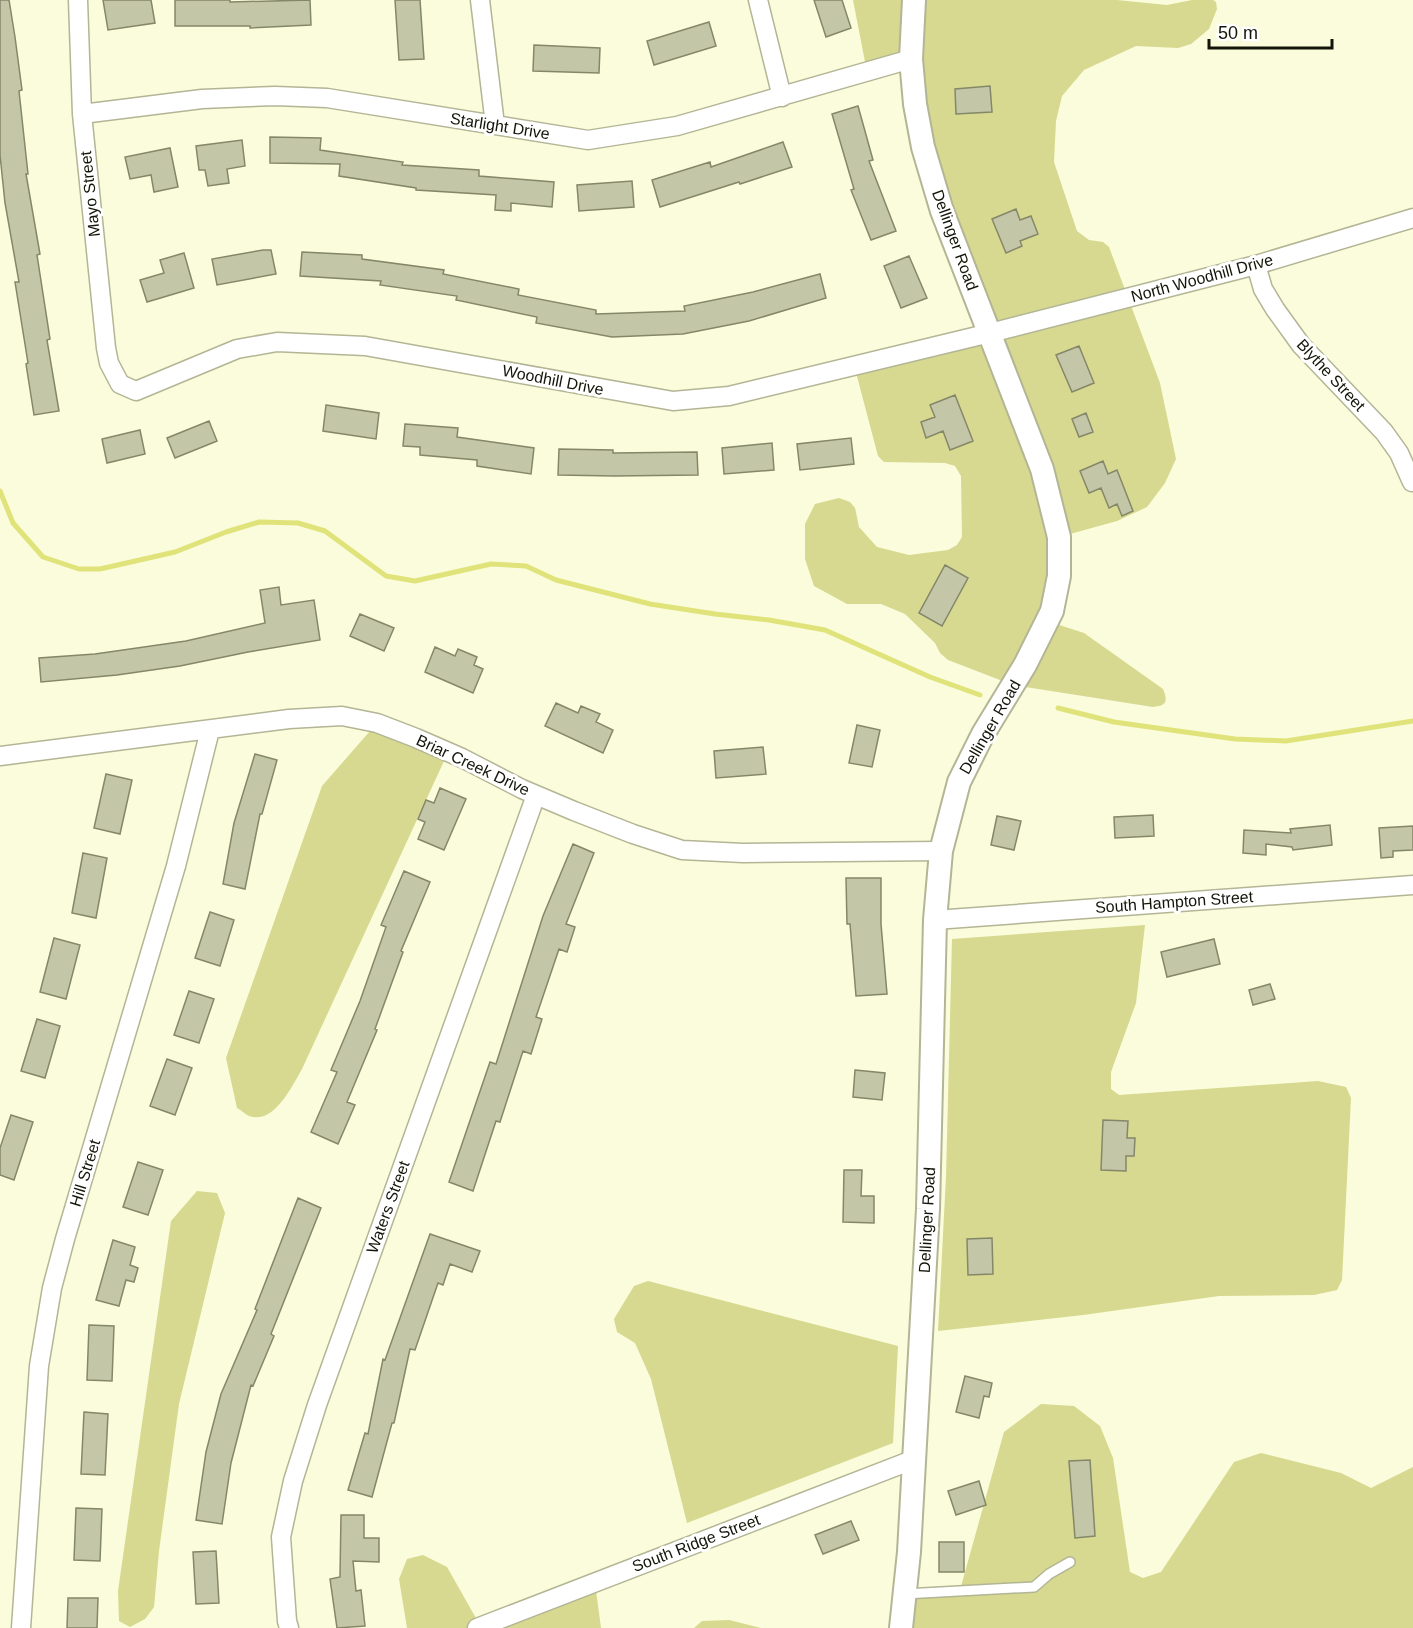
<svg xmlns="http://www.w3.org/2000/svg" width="1413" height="1628" viewBox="0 0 1413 1628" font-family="Arial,sans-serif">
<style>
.green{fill:#d6d98f}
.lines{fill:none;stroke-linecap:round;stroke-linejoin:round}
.stream{stroke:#dfe37a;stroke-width:5}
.building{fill:#c4c7a7;stroke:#858769;stroke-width:1.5}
.service-casing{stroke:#b3b595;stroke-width:12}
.minor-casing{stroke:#b3b595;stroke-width:21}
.tertiary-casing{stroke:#b3b595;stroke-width:26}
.service{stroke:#fff;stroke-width:9}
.minor{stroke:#fff;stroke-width:18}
.tertiary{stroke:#fff;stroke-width:22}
.labels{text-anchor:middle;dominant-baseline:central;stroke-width:6;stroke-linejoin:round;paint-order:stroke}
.street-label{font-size:16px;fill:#141509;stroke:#fff}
</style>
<rect width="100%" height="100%" fill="#fafcdb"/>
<path class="green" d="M 853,0 L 1117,0 L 1167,5 L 1192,0 L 1213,0 L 1216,2 L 1217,9 L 1209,29 L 1191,44 L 1178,48 L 1136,46 L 1084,70 L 1062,96 L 1056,121 L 1054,162 L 1077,231 L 1089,240 L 1103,242 L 1109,247 L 1160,383 L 1176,459 L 1165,483 L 1147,507 L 1117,521 L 1059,537 L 1047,621 L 1084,633 L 1163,689 C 1168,701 1167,706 1153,707 L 1013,685 L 948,660 L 940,653 L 935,643 L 905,614 L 881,604 L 847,604 L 814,586 L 805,559 L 805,524 L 815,504 L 839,498 L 850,502 L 855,508 L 859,527 L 877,547 L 909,555 L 948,550 L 957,545 L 962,537 L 961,476 L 955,466 L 945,463 L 884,462 L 878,456 L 854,365 L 990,333 L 942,211 L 911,60 L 867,72 Z
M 377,723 L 450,748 L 302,1069 C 292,1086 274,1125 249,1116 C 245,1114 241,1110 237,1108 L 226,1058 L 322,786 Z
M 1145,925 L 1136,1003 L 1111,1072 L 1111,1089 L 1119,1095 L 1318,1081 L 1346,1087 L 1351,1098 L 1342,1280 L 1337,1290 L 1314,1295 L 1219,1296 L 1083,1315 L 938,1331 L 946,1177 L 952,939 Z
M 197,1191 L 217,1193 L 225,1213 L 179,1404 L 159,1551 L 154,1607 L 145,1619 L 130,1627 L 119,1621 L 118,1591 L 171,1221 Z
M 648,1281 L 898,1346 L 893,1443 L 687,1523 L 651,1379 L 635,1343 L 617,1332 L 614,1319 L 634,1286 Z
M 1041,1404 L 1074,1406 L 1100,1426 L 1113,1458 L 1130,1572 L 1143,1578 L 1161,1572 L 1234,1462 L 1261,1453 L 1341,1473 L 1371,1488 L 1413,1467 L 1413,1628 L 901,1628 L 904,1594 L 960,1590 L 1004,1432 Z
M 423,1555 L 447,1567 L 481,1627 L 595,1583 L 601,1628 L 407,1628 L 399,1579 L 407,1559 Z
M 729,1620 L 761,1628 L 694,1628 L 702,1621 Z"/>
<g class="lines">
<path class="stream" d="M 0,491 L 13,523 L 43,557 L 79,569 L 100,569 L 175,552 L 226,532 L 259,522 L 298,523 L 325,531 L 386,576 L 415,581 L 491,564 L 526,566 L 556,580 L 650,604 L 715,614 L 769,620 L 825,630 L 930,677 L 980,695
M 1058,708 L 1114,722 L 1235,739 L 1286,741 L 1413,721"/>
</g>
<path class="building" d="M 0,0 L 9,0 L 15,37 L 22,90 L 19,91 L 28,174 L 26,174 L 40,254 L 37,255 L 50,339 L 47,340 L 59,411 L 34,415 L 26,364 L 28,363 L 15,282 L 19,282 L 5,203 L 0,155 Z
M 103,0 L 151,0 L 155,23 L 108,30 Z
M 175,0 L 230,0 L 230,2 L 310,0 L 311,25 L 250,28 L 250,26 L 175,26 Z
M 395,0 L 420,0 L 424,59 L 399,60 Z
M 814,0 L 842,0 L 851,28 L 826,37 Z
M 709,22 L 716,46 L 654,65 L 647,41 Z
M 534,45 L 600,48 L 599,73 L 533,71 Z
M 990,86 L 992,112 L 956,114 L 955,89 Z
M 858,106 L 873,160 L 869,161 L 896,231 L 871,240 L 851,190 L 854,189 L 832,114 Z
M 270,137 L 321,138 L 320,150 L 403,162 L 402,165 L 479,170 L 479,176 L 554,182 L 552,207 L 511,203 L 511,211 L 495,210 L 496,195 L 416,190 L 416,188 L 339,176 L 340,164 L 270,163 Z
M 242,140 L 245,166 L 227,169 L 229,183 L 208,186 L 205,170 L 199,170 L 196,146 Z
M 783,142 L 792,167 L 740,184 L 739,182 L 660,207 L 652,180 L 710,162 L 711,167 Z
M 170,148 L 178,187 L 154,192 L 151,175 L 130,179 L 125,157 Z
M 632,181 L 634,207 L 579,211 L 577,185 Z
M 1016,209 L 1020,220 L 1031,216 L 1038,234 L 1020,241 L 1022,246 L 1006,253 L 992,219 Z
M 263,250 L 271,250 L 276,274 L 217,285 L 212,259 Z
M 302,252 L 362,255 L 362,259 L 444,270 L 443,274 L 519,289 L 518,295 L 596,310 L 596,314 L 685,311 L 684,306 L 753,292 L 820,274 L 826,298 L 749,321 L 683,334 L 612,337 L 536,323 L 537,317 L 456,300 L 457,296 L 380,285 L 381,281 L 300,276 Z
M 184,253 L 194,288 L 147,302 L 140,280 L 164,273 L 160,260 Z
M 909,256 L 927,298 L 901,308 L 884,266 Z
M 1079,346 L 1094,383 L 1072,392 L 1056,355 Z
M 955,395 L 973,441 L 950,450 L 943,431 L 926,438 L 921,422 L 935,417 L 930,405 Z
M 326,405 L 379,413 L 376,439 L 323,431 Z
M 1086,413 L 1093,432 L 1079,437 L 1072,419 Z
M 209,421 L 217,441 L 175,458 L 167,438 Z
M 405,424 L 458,428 L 457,437 L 534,448 L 531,474 L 477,466 L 477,460 L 420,455 L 420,447 L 403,446 Z
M 140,430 L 145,454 L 107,463 L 102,439 Z
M 851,438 L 854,464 L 800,470 L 797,444 Z
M 772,443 L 774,470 L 724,474 L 722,448 Z
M 559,449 L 613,450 L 613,453 L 697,452 L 698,475 L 614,476 L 558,475 Z
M 1103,461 L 1108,474 L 1117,470 L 1133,511 L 1122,516 L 1117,504 L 1109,508 L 1101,488 L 1089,493 L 1080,471 Z
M 945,565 L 968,578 L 942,626 L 919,613 Z
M 279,587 L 281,605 L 314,600 L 320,640 L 248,652 L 180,666 L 117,675 L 41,682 L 39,658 L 95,654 L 186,641 L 265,623 L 260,590 Z
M 360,614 L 394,628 L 384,651 L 350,636 Z
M 435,647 L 455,656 L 458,649 L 477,657 L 474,665 L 483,669 L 473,693 L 425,672 Z
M 556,703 L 578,713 L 581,706 L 600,714 L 596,722 L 613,730 L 603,753 L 545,726 Z
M 857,725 L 880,730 L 872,767 L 849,763 Z
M 763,747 L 766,774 L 716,778 L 714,751 Z
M 255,754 L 277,760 L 262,814 L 260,814 L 245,889 L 223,884 L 234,823 Z
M 106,774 L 132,780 L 120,834 L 94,828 Z
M 440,788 L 466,799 L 444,850 L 418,839 L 425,822 L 418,819 L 426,800 L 434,803 Z
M 1153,815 L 1154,836 L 1115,838 L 1114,817 Z
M 997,816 L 1021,821 L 1014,850 L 991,845 Z
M 1330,825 L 1332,845 L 1293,850 L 1292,847 L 1266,844 L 1266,855 L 1243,853 L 1244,830 L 1291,833 L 1290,829 Z
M 1413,826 L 1413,850 L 1393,851 L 1393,857 L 1381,858 L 1379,828 Z
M 573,844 L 594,853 L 566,924 L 575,927 L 567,952 L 559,949 L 536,1017 L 542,1019 L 531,1054 L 523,1051 L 500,1122 L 496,1121 L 473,1191 L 449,1182 L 490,1062 L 496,1064 L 543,916 Z
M 83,853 L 107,858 L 96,918 L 72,913 Z
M 404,871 L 430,882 L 401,951 L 403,952 L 375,1029 L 377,1030 L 347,1102 L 355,1105 L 338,1144 L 311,1132 L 337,1072 L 331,1070 L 360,1001 L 386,927 L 381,925 Z
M 846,878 L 881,878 L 881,924 L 887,994 L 856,996 L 850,924 L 847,924 Z
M 210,912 L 234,920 L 220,966 L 195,958 Z
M 54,938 L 80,945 L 66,999 L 40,992 Z
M 1214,939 L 1220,964 L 1167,977 L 1161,952 Z
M 1270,984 L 1275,999 L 1253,1005 L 1249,990 Z
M 189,991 L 214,999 L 199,1043 L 174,1035 Z
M 37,1019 L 60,1026 L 45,1078 L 21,1071 Z
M 167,1059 L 192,1068 L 175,1115 L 150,1106 Z
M 855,1070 L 885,1073 L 882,1100 L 853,1097 Z
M 11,1115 L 33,1122 L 14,1180 L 0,1175 L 0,1148 Z
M 1103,1120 L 1128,1121 L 1127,1138 L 1135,1138 L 1134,1156 L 1126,1156 L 1126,1171 L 1101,1170 Z
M 138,1162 L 163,1170 L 148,1215 L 123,1207 Z
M 844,1170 L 862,1170 L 861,1196 L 874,1196 L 874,1223 L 843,1222 Z
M 298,1198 L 321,1208 L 271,1334 L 274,1336 L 253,1386 L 251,1385 L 231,1463 L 222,1524 L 196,1520 L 206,1452 L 221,1394 L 257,1310 L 255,1309 Z
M 430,1234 L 480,1251 L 472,1272 L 450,1264 L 443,1285 L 438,1283 L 415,1350 L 410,1349 L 394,1423 L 392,1423 L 372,1497 L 348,1490 L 365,1433 L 368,1434 L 383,1359 L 385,1360 Z
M 992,1238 L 993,1274 L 968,1275 L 967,1239 Z
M 113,1240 L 135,1247 L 130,1265 L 138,1268 L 134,1282 L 126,1280 L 119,1306 L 96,1300 Z
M 89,1325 L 114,1326 L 112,1381 L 87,1380 Z
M 965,1376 L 992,1383 L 989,1397 L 984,1396 L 979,1418 L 956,1412 Z
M 84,1412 L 108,1414 L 105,1475 L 81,1474 Z
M 1090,1460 L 1095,1536 L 1075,1538 L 1069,1461 Z
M 979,1481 L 986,1505 L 956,1515 L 948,1491 Z
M 76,1508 L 102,1509 L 100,1561 L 74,1560 Z
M 341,1515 L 364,1515 L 364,1538 L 379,1538 L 379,1562 L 353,1561 L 356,1591 L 361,1590 L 365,1626 L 337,1628 L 330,1579 L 340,1577 Z
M 851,1521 L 859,1540 L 823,1554 L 815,1535 Z
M 939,1542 L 964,1542 L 964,1572 L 939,1572 Z
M 216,1551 L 219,1603 L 196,1604 L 193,1552 Z
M 68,1598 L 98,1598 L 97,1628 L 67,1628 Z"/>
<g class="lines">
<g class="service-casing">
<path id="service" d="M 904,1594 L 1034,1587 L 1049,1574 L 1070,1562"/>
</g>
<g class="minor-casing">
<path id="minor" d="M 78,0 L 82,114 L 106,348 L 109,363 L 120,384 L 136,391 L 237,349 L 277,342 L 365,346 L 673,401 L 729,396 L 990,333 L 1256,265 L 1413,218
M 480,0 L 495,125
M 758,0 L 782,97
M 82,114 L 202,99 L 275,96 L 327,98 L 588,140 L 677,126 L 911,59
M 1256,265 L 1263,289 L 1275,309 L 1301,345 L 1384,432 L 1399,453 L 1412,482
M 0,756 L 289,719 L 342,716 L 377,723 L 416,738 L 462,758 L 522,789 L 574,811 L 633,834 L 682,850 L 743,853 L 941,851
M 935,920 L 1413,885
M 21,1628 L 39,1366 L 52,1288 L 65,1239 L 176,866 L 210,730
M 289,1628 L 287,1621 L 281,1537 L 293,1481 L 317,1405 L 536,795
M 477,1628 L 915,1459"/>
</g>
<g class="tertiary-casing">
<path id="tertiary" d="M 901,1628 L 909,1552 L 928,1209 L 935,920 L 941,851 L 959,782 L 983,734 L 1025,665 L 1052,611 L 1059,576 L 1059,537 L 1042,469 L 942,211 L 923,147 L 915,104 L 911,59 L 914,0"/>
</g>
<use href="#service" class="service"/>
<use href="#minor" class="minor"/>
<use href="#tertiary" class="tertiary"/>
</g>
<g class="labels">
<g class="street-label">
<text transform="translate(500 126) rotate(9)">Starlight Drive</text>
<text transform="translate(90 194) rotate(-96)">Mayo Street</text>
<text transform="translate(955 240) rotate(70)">Dellinger Road</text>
<text transform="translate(1202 278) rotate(-15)">North Woodhill Drive</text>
<text transform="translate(1331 375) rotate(47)">Blythe Street</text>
<text transform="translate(553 380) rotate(11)">Woodhill Drive</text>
<text transform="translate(990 727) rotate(-60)">Dellinger Road</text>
<text transform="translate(473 765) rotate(25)">Briar Creek Drive</text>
<text transform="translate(1174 902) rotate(-4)">South Hampton Street</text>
<text transform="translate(85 1173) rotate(-73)">Hill Street</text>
<text transform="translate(388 1207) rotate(-70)">Waters Street</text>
<text transform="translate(927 1220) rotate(-87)">Dellinger Road</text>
<text transform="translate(696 1543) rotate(-21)">South Ridge Street</text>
</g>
</g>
<path d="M1209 39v9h123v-9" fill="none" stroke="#141509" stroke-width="3"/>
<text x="1218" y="39" font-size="18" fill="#141509" stroke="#ffffff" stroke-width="4.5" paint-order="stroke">50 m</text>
</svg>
